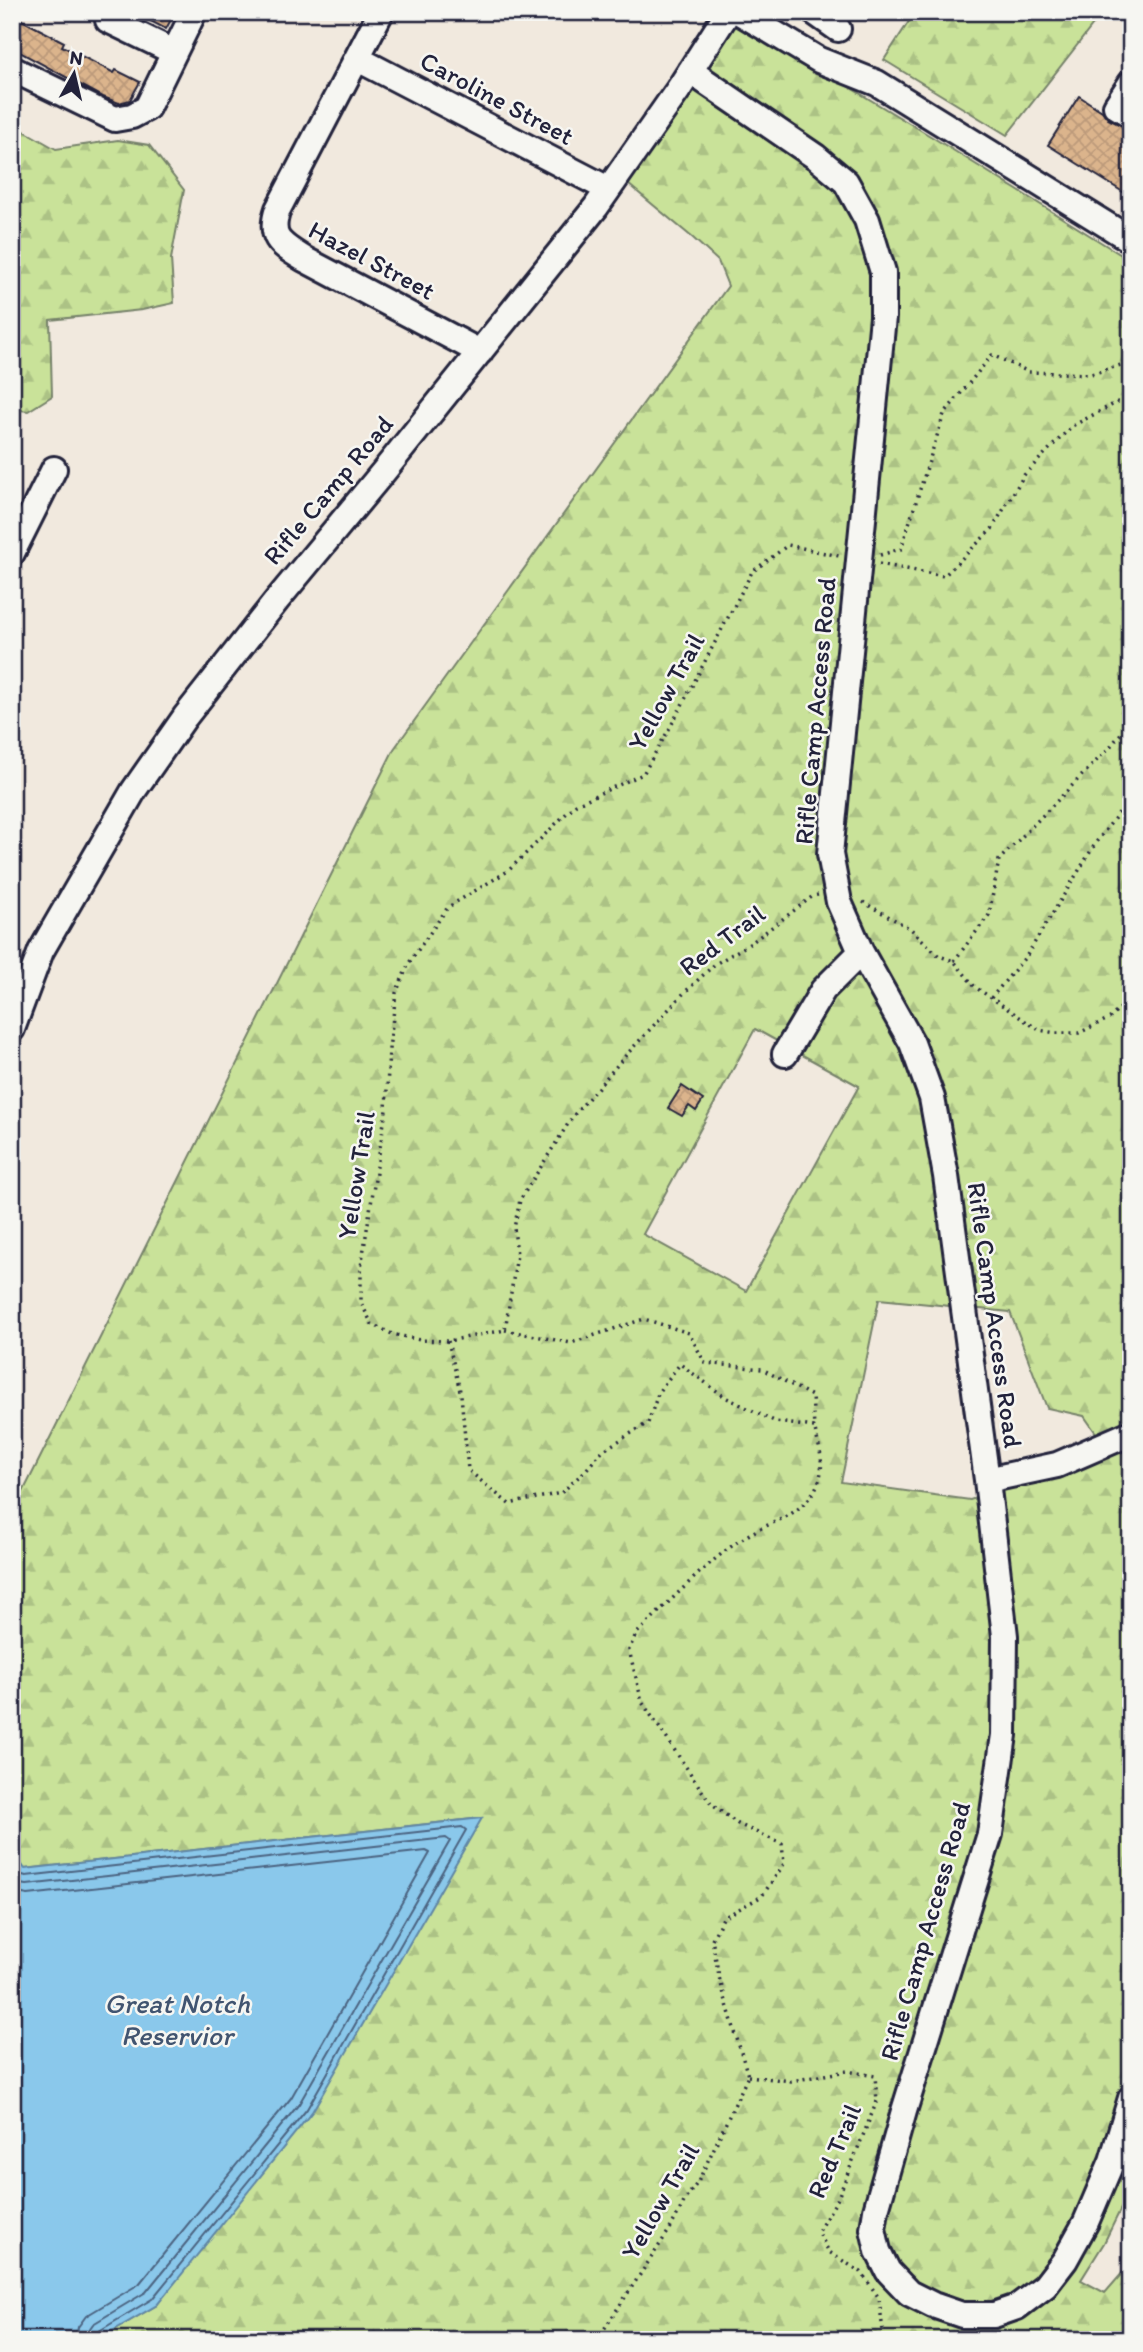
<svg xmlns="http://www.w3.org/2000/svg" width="1143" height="2352" viewBox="0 0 1143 2352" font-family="Itim,sans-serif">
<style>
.forest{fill:url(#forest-firs);stroke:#76826a;stroke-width:2;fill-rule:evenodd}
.water{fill:#8ac8eb;stroke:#6086a5;stroke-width:2}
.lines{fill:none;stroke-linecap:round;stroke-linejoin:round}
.shore{stroke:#4c6481;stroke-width:2}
.building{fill:url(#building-cross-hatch);stroke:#22223b;stroke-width:2}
.minor-casing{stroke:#22223b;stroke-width:30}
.path{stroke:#22223b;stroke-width:3.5;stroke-dasharray:2 5;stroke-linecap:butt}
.minor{stroke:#f6f6f2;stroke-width:24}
.labels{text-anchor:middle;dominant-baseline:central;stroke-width:5;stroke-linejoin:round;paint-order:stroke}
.street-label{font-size:26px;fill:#22223b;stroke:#f6f6f2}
.water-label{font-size:28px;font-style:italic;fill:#415470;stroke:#f6f6f2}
</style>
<defs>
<pattern id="forest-firs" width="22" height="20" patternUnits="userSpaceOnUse" patternTransform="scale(1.75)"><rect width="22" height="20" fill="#c9e299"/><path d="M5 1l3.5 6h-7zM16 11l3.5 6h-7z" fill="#acc285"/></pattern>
<pattern id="building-cross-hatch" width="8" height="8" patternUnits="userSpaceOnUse" patternTransform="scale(1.75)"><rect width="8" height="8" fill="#dbb48c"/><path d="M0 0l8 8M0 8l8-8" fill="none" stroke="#bc9a7a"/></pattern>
</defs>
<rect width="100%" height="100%" fill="#f1e9de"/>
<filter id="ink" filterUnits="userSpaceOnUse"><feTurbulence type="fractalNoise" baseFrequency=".0143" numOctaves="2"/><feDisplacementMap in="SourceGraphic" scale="14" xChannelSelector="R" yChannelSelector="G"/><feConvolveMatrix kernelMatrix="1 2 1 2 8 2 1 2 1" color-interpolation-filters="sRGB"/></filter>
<g filter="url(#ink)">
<path class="forest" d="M 915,12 L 1103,12 L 1007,135 L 884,60 Z
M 735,18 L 932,137 L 1131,261 L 1131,2188 L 1104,2243 L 1081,2280 L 1105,2293 L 1131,2263 L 1131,2340 L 97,2340 L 157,2305 L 481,1818 L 24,1869 L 12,1851 L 12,1514 L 394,749 L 728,286 L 718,261 L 693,238 L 622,179 ZM 755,1029 L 859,1086 L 746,1291 L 643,1234 ZM 879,1299 L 1010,1312 L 1047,1408 L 1084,1416 L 1110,1453 L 970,1500 L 841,1482 Z
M 12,124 L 56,149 L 118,140 L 149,145 L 184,190 L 171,259 L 174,303 L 142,310 L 50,320 L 52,396 L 28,411 L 12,409 Z"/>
<path class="water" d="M 482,1818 L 312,2112 L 157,2305 L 97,2340 L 12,2340 L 12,1851 L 25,1869 Z"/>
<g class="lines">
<path class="shore" d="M 12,1864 L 19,1874 L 26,1876 L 462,1827 L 466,1830 L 307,2109 L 152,2299 L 99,2331 L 95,2340
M 12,1879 L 19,1884 L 27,1885 L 446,1838 L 450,1841 L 299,2104 L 146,2292 L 93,2324 L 88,2331 L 86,2340
M 12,1892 L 28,1895 L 426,1851 L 430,1853 L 291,2098 L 139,2284 L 86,2316 L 78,2327 L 76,2340"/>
</g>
<path class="building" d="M 133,12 L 175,12 L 166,29 Z
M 12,15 L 64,42 L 62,46 L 114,73 L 116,70 L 140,82 L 130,100 L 119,103 L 103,97 L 12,48 Z
M 1079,96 L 1102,111 L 1108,119 L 1131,130 L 1131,197 L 1048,145 Z
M 682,1086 L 703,1100 L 696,1111 L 689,1106 L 682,1116 L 668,1108 Z"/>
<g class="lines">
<g class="minor-casing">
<path id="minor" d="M 381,12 L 278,209 C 268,238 280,244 304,259 L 480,352
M 739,12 L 819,60 L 877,83 L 1131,240
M 814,12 L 838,29
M 108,20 L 174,52
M 358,59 L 608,189
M 12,69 L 115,119 L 132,116 L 147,108 L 194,12
M 690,71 L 816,157 L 846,182 L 867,220 L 883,272 L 883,317 L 830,854 L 839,902 L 861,952 L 912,1043 L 932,1098 L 946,1176 L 987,1480 L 1005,1636 L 1004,1735 L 990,1834 L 904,2111 L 876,2210 L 873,2229 L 878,2251 L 888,2271 L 909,2293 L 933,2305 L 962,2315 L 994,2315 L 1017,2307 L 1045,2286 L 1065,2260 L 1086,2222 L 1112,2161 L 1131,2098
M 1131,83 L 1116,106 L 1131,115
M 12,553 L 54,469
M 12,1029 L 41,951 L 134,790 L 185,717 L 277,600 L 384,471 L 596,207 L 678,90 L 728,12
M 785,1054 L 823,990 L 861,952
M 987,1480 L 1057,1465 L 1131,1433"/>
</g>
<path class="path" d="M 880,555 L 901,549 L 944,414 L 992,355 L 1029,372 L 1091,374 L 1131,362
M 879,564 L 944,576 L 992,529 L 1024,475 L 1072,426 L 1131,395
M 818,895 L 813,896 L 751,943 L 715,964 L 684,993 L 627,1054 L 573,1116 L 520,1200 L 514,1228 L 517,1255 L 505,1330 L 448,1341 L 420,1340 L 392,1334 L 372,1324 L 361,1303 L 361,1267 L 386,1110 L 389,1049 L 396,993 L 409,963 L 448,907 L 508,871 L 576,804 L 643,774 L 672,724 L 752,572 L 788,545 L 839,556
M 863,902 L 911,929 L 939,956 L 954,961 L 975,987 L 1039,1030 L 1056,1033 L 1079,1033 L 1110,1018 L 1131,998
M 954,961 L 989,915 L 999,860 L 1110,747 L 1131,721
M 991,998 L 1027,955 L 1097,841 L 1131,797
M 505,1330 L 571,1343 L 644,1319 L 689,1333 L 705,1363 L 762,1369 L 812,1396 L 814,1427
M 448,1341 L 461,1395 L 468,1470 L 509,1504 L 561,1493 L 585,1471 L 602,1451 L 648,1423 L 659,1391 L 680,1364 L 725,1397 L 776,1422 L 814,1427 C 820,1450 828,1472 812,1494 C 794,1520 769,1521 745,1537 C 708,1560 668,1604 636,1634 L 629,1650 L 642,1702 L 711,1804 L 738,1824 L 782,1844 L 784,1864 L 762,1896 L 723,1918 L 712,1939 L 719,1977 L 748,2076
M 748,2076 L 791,2081 L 847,2071 L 875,2076 L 877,2101 L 837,2200 L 818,2231 L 829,2252 L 861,2272 L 879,2298 L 884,2340
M 597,2340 L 670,2229 L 686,2198 L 698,2182 L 748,2076"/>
<use href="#minor" class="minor"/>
</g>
</g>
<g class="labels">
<g class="street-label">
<text transform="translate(497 98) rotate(28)">Caroline Street</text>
<text transform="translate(372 260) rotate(28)">Hazel Street</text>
<text transform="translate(328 490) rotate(-50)">Rifle Camp Road</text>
<text transform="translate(666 692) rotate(-61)">Yellow Trail</text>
<text transform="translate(815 711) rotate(-85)">Rifle Camp Access Road</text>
<text transform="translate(722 940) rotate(-37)">Red Trail</text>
<text transform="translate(356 1175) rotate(-81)">Yellow Trail</text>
<text transform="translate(995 1315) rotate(82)">Rifle Camp Access Road</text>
<text transform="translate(925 1931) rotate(-74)">Rifle Camp Access Road</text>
<text transform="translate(834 2151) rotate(-67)">Red Trail</text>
<text transform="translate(660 2201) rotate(-60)">Yellow Trail</text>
</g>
<g class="water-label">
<text x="177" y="2003">Great Notch<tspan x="177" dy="32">Reservior</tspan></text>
</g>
</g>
<rect width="1143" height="2352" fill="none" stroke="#f6f6f2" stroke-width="42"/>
<rect x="21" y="21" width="1101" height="2310" fill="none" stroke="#22223b" stroke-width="2.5" filter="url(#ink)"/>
<g transform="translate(74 74) rotate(8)" stroke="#f6f6f2" stroke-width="5" paint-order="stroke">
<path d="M0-5L12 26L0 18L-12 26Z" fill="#22223b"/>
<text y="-10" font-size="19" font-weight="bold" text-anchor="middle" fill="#22223b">N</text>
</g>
</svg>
